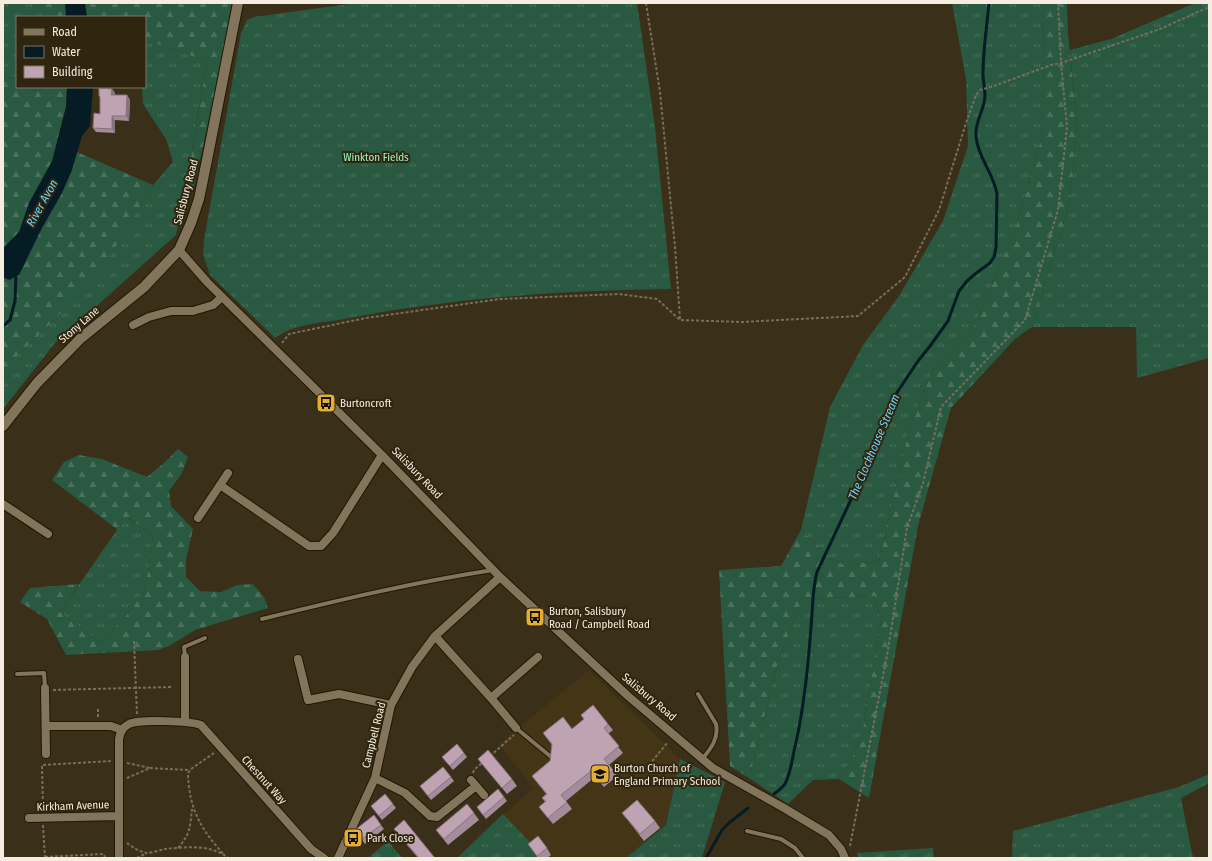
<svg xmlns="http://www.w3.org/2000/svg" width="1212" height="861" viewBox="0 0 1212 861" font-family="'Fira Sans Condensed',sans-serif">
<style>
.built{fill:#443516}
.grass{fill:url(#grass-tufts)}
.forest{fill:url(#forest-firs)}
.water{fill:#061c24}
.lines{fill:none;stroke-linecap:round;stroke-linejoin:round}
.stream{stroke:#061c24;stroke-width:3}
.lane-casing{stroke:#211702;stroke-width:6}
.street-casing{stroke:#211702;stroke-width:10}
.secondary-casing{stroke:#211702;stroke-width:12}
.path{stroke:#786f5b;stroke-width:2;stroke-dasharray:3 2;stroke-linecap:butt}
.lane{stroke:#83755c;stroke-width:4}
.street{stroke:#83755c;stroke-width:8}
.secondary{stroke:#83755c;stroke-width:10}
.wall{fill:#a48c9a}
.shaded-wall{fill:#86727d}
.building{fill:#bfa3b3;stroke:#86727d}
.labels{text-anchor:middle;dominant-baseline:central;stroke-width:4;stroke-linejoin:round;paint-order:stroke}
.park-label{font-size:11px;fill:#9af7c7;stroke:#30250e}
.street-label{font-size:11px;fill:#f5eee0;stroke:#30250e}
.poi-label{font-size:11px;fill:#f5eee0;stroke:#30250e;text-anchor:start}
.water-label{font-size:12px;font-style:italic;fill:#6cd4fc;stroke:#30250e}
</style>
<defs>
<pattern id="grass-tufts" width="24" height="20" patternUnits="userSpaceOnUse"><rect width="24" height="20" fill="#295941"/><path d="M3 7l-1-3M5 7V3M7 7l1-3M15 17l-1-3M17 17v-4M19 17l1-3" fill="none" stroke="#49715c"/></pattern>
<pattern id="forest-firs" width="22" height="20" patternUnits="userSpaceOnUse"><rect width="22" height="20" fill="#295941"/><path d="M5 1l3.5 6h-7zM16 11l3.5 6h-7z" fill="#49715c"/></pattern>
</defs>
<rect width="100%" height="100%" fill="#3a2f18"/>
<path class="built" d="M 589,670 L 680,759 L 666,825 L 626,858 L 457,858 L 533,788 L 499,744 Z"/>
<path class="grass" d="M 3,3 L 41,3 L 41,17 L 17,17 L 17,77 L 3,78 Z
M 356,3 L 637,3 L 655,127 L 671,289 C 562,290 452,298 344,319 C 322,323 293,324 275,338 L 210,275 L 203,255 L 204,240 L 241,33 L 247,20 L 254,17 Z
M 952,3 L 1043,3 L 1044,58 L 1041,139 L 1015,230 L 973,330 L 933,370 L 909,429 L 879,561 L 846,565 L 834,561 L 801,530 L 830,407 L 863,345 L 899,296 L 943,221 L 968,146 L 966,79 Z
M 1195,3 L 1209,3 L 1209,358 L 1137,378 L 1136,327 L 1032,327 L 1069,204 L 1077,126 L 1070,50 L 1111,39 Z
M 145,40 L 207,61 L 182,209 L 176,235 L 55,343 L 3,409 L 3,369 L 45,329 L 140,206 L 145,194 L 173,162 L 166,139 L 143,104 L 142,87 L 145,87 Z
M 126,517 L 153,535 L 149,567 L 144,591 L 126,616 L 101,643 L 60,612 Z
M 875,596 L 881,622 L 863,728 L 853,757 L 839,779 L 813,780 L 788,804 L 749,778 L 778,662 L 802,599 Z
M 680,759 L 725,782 L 702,858 L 626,858 L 666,825 Z
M 1209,774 L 1209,783 L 1181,798 L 1193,858 L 1012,858 L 1013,831 L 1179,787 Z
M 503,814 L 545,858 L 457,858 Z
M 388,841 L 402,858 L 368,858 Z
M 933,848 L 934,858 L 859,858 L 857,853 Z"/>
<path class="forest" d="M 41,3 L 232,3 L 225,46 L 194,187 L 186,187 L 207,61 L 145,40 L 145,17 L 41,17 Z
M 1043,3 L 1067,3 L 1068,34 L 1077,126 L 1069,204 L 1032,327 L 1015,339 L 951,408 L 918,526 L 869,798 L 839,779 L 853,757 L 863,728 L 881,622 L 875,596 L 802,599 L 778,662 L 749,778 L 730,766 L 719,570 L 781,566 L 801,530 L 834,561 L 846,565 L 879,561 L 909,429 L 933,370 L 973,330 L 1015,230 L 1041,139 L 1044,58 Z
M 17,77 L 17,87 L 67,87 L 66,107 L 57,142 L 77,152 L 153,185 L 145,194 L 140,206 L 102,269 L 45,329 L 3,369 L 3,78 Z
M 178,449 L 188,457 L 182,473 L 169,491 L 171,506 L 193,529 L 186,560 L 186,577 L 200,591 L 221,592 L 237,585 L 253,584 L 264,597 L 268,608 L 195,630 L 169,646 L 158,650 L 66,655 L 47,619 L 20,602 L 30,588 L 79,584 L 60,612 L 101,643 L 126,616 L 144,591 L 149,567 L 153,535 L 127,517 L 118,530 L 52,480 L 64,462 L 79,455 L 102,459 L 147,477 L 164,463 Z"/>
<path class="water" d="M 65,3 L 85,3 L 87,17 L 66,17 Z
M 67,87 L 93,87 L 90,126 L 82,136 L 72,170 L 62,193 L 42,228 L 19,275 L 9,280 L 3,277 L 3,248 L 19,232 L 29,203 L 52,161 L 66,107 Z"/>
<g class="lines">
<path class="stream" d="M 3,326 L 10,320 L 15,301 L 16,273
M 774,794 C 778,791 782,788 785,784 C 790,774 792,762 794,751 C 804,711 808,668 811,627 C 813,607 812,591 817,572 L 862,476 L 889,406 L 898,391 L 918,361 L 930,346 L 948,321 L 959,291 L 967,281 L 975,274 L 990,263 L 994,257 L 996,248 L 997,194 C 994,174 978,158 976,137 C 974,122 985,110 985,95 C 985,88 983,81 983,74 C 983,50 987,26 989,3
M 706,858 L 722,830 L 729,823 L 748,808"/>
<g class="lane-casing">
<path id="lane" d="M 262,619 C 339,600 415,582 493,570
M 185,657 L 184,647 L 205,638
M 17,674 L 44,673 L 45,688
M 698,694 L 716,724 C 719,738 711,749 702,759
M 516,728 L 550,756
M 747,831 L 781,839 L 795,848 L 803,858"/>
</g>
<g class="street-casing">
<path id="street" d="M 179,250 L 208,283 L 382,455 L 500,577 L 628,696 L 713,768 L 784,808 L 829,835 L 841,849 L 845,858
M 133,325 L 149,317 L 171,311 L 193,311 L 213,305 L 222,297
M 220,485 L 309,546 L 321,546 L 333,533 L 382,455
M 3,504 L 48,534
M 198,518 L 228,473
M 435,636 L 491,698 L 516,728
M 185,657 L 185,722
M 298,659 L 308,700 L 339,694 L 391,705
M 45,688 L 46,754
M 491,698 L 538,657
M 46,726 L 111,726 L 122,730
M 375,778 L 405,793 L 430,816 L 437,817 L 476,786
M 471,780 L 484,795
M 29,818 L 119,816
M 119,858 L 119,739 C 120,732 123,727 129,724 C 139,719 190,721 201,725 L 311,849 L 324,858
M 338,858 L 375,778 L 391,705 L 412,667 L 435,636 L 500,577"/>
</g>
<g class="secondary-casing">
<path id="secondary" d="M 3,426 L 37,383 L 81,338 L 144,287 L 179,250 L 191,223 L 199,199 L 206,165 L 238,3"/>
</g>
<path class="path" d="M 646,3 L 660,92 L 675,247 L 680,319
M 282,343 L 289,334 L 366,318 L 500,299 L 619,294 L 657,299 L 680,320 L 742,322 L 858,316 L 905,277 L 939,210 L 966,123 L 976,95 L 980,90 L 991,87 L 1051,65 L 1061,63 L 1160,29 L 1209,7
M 134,641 L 137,715
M 53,690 L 171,687
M 98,709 L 98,717
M 214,753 L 191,769 L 188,773 C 189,810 201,829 225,856
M 490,756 L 514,735
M 127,763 L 150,768
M 649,765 L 668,742
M 473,773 L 474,770 L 483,762
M 127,778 L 150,768 L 190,770
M 43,809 L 42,765 L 111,761
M 43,825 L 45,858
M 127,843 C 132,847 140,852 147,853 C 152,853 160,850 165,849 C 185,847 212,844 228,858
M 850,846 L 888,650 L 907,528 L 923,483 L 941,407 L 1025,320 L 1058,210 L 1067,127 L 1061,63 L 1058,3
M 178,848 C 191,833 190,826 192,809
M 45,857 L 104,854 L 105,858
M 137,858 L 147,853"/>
<use href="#lane" class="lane"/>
<use href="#street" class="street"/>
<use href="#secondary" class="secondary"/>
</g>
<path class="wall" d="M 112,89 L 115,93 L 115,95 L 127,95 L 130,100 L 129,121 L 115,120 L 115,133 L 96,132 L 93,128 L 100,114 L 100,98 L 99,96 Z
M 581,715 L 608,724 L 613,730 L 608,734 L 623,753 L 609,765 L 617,776 L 604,787 L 595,777 L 566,801 L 572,809 L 553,824 L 539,807 L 545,802 L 542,798 L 546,794 L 532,776 L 550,761 L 552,745 L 543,733 L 572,729 L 584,719 Z
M 464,753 L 467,757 L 453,770 L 442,757 Z
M 478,759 L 512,779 L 517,786 L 507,794 L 483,765 Z
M 451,777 L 454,781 L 431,800 L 420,786 Z
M 504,797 L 507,801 L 486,819 L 477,807 Z
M 393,804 L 396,808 L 382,820 L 371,806 Z
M 474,813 L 479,820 L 448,845 L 436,830 Z
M 622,813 L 655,821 L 660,828 L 644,841 L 627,819 Z
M 404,820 L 435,858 L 418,858 L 397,833 L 394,829 Z
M 381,825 L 384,829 L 365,844 L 355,830 Z
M 528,844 L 547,848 L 551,855 L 547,858 L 538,858 Z"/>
<path class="shaded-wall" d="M 112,89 L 115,93 L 114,99 L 111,95 Z
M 127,95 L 130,100 L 129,121 L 126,116 Z
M 112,116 L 115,120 L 115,133 L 112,129 Z"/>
<path class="building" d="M 99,88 L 112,89 L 111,95 L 127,95 L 126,116 L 112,116 L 112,129 L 93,128 L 94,113 L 100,114 L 100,96 L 99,96 Z
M 593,705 L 608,724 L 604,728 L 619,746 L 604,759 L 613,770 L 599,781 L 591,771 L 561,795 L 567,802 L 548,818 L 539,807 L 546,801 L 542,798 L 547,794 L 532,776 L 550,761 L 552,744 L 543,733 L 563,717 L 572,729 L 584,719 L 581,715 Z
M 457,744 L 464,753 L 450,766 L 442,757 Z
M 488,750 L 512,779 L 502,788 L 478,759 Z
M 443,767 L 451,777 L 428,796 L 420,786 Z
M 498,789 L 504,797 L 483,815 L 477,807 Z
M 385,794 L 393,804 L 379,816 L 371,806 Z
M 637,800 L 655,821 L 640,834 L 622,813 Z
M 467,804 L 474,813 L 444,839 L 436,830 Z
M 374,815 L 381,825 L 362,839 L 355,830 Z
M 404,820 L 434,857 L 432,858 L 419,858 L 394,829 Z
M 538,836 L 547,848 L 537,856 L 528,844 Z"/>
<defs>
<g id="bus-square" transform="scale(1)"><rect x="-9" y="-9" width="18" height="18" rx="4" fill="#e4ae35" stroke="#30250e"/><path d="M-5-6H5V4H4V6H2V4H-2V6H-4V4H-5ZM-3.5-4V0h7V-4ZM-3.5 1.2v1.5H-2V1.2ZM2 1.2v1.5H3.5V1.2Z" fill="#111"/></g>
<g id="school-square" transform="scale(1)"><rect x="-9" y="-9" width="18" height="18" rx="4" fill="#e4ae35" stroke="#30250e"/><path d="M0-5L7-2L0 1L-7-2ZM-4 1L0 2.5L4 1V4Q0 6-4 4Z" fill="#111"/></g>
</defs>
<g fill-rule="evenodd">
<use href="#bus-square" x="326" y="403"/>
<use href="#bus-square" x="535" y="617"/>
<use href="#school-square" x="600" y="774"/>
<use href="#bus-square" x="353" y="838"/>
</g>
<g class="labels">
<g class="park-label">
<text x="376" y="157">Winkton Fields</text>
</g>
<g class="street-label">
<text transform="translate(186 192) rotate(-75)">Salisbury Road</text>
<text transform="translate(79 325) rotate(-41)">Stony Lane</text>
<text transform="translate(417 473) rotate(46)">Salisbury Road</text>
<text transform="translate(649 697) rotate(40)">Salisbury Road</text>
<text transform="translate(374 735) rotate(-76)">Campbell Road</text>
<text transform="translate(264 780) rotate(48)">Chestnut Way</text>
<text transform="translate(73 806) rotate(-2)">Kirkham Avenue</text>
</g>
<g class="poi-label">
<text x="340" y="403">Burtoncroft</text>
<text x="549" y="611">Burton, Salisbury<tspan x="549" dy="13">Road / Campbell Road</tspan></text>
<text x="614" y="768">Burton Church of<tspan x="614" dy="13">England Primary School</tspan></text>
<text x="367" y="838">Park Close</text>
</g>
<g class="water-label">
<text transform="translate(42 203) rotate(-61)">River Avon</text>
<text transform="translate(874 447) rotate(-67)">The Clockhouse Stream</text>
</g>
</g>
<rect width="1212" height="861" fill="none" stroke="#f5eee0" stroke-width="8"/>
<rect x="16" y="16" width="130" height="72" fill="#30250e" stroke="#7f7562"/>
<rect x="24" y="29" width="20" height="6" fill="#83755c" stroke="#7f7562"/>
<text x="52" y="36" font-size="12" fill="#f5eee0">Road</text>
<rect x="24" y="46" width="20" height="12" fill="#061c24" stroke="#7f7562"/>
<text x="52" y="56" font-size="12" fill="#f5eee0">Water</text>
<rect x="24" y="66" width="20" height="12" fill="#bfa3b3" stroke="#7f7562"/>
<text x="52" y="76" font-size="12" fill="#f5eee0">Building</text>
</svg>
